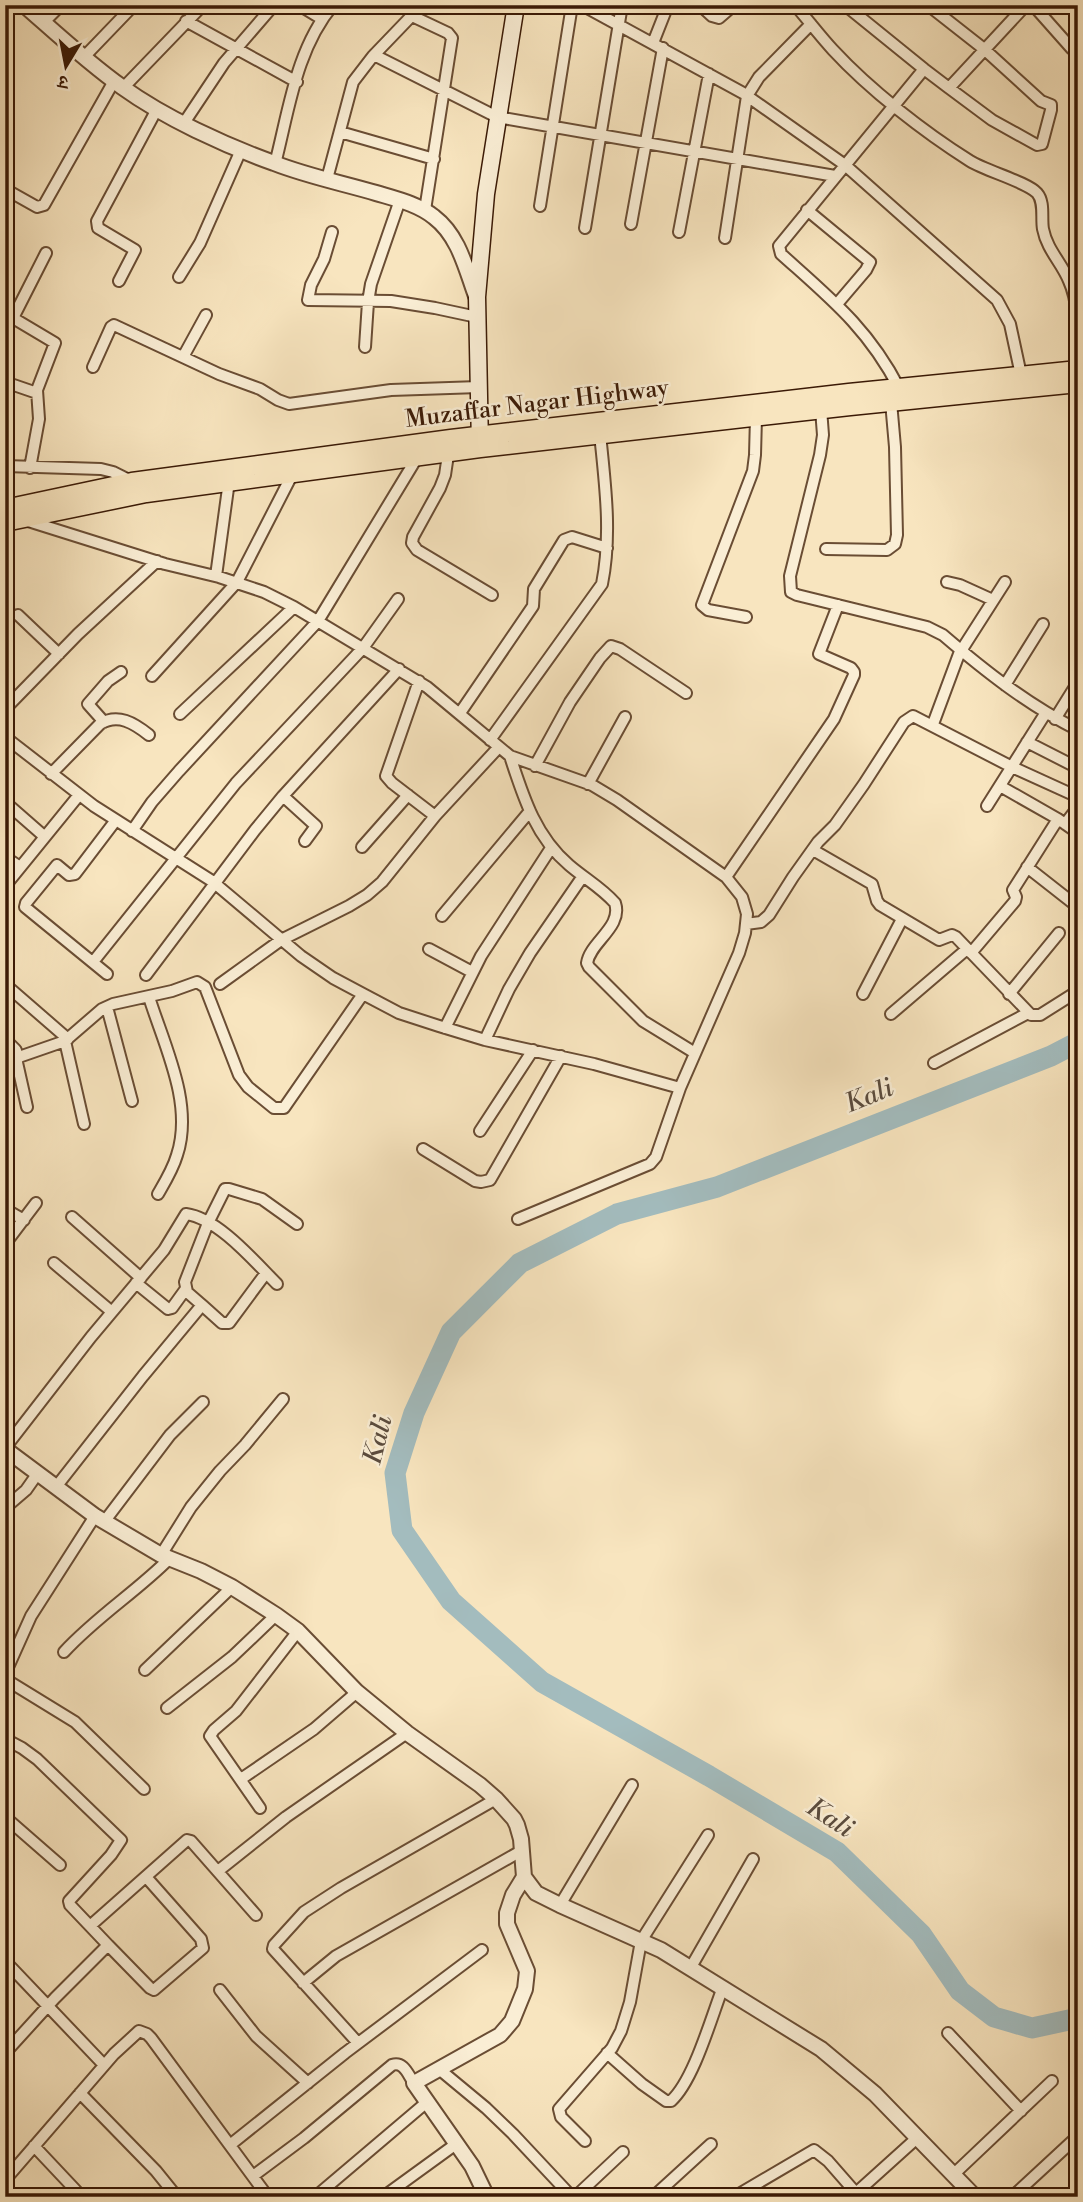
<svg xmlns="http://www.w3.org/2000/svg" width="1083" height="2202" viewBox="0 0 1083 2202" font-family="'Libre Bodoni','Noto Serif Devanagari',serif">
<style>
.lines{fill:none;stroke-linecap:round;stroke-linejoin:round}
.river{stroke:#a3bcbe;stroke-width:21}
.minor-casing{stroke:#6a4d34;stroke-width:14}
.tertiary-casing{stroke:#6a4d34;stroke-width:18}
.secondary-casing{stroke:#3b1a06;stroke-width:19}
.primary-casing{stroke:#3b1a06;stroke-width:21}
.minor{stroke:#faeed5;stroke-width:10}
.tertiary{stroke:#faeed5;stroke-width:14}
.secondary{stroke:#faeed5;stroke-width:16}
.primary{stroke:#f8e5bf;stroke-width:18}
.labels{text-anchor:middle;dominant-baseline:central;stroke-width:5;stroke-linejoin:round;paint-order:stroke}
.street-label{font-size:24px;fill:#3b1a06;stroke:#faeed5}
.water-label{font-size:26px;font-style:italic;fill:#5a4b3d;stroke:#faeed5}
</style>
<rect width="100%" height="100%" fill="#f8e5bf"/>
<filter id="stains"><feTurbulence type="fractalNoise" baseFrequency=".00286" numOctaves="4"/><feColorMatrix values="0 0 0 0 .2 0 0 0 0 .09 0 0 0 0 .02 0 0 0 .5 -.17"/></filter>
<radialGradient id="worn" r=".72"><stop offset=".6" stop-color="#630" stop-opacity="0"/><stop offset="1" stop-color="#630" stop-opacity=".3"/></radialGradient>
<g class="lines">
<path class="river" d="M 1078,1042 L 1051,1056 L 717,1187 L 617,1214 L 520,1263 L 451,1332 L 414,1413 L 395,1473 L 402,1530 L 451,1601 L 542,1682 L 709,1776 L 837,1852 L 921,1934 L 960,1991 L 994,2017 L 1032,2028 L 1078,2018"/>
<g class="minor-casing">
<path id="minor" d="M 299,5 L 322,19
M 582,5 L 743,93 L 845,165 L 997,300 L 1010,324 L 1021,375
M 700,5 L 712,16 L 719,18 L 734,5
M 795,5 C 808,20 820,36 833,50 C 870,90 924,132 970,161 C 986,171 1027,182 1037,193 C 1045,202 1041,218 1043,229 C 1047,250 1062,263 1069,281 C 1081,307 1077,343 1078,371
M 845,5 L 924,69
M 928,5 L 984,49 L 1041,101 L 1051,105 L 1051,110 L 1042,144 L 1037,145 L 992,120 L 949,88
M 1033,5 L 1072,49 L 1078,45
M 412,16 L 448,33 L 452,38 L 425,210
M 186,21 L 297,82
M 44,22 L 61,5
M 653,43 L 668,5
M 374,55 L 497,117 L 835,176
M 84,57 L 134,5
M 123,88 L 203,5
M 184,123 L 224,63 L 274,5
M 340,132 L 434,159
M 275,164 C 289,110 296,49 333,5
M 327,179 L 353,82 L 373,56 L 422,5
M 5,189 L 37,207 L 44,205 L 114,81
M 540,206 L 572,5
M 807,210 L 870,262 L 866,270 L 837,304
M 631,224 L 663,48
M 585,228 L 622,5
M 332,232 L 324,259 L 311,285 L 308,300 L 391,301 L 435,308 L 477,317
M 679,232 L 709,74
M 725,238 L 747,96 L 759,77 L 811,24
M 179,277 L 200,243 L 241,150
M 119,281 L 135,250 L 98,228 L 97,221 L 157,109
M 365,347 L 368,302 L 371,284 L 400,200
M 183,357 L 206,315
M 93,367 L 111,327 L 114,325 L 219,374 L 260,389 L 278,400 L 289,404 L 391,390 L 479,387
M 5,382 L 37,393
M 899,388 C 868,328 830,298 781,254 L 779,246 L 924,69 L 949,88 L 1026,5
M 821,409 L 823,435 L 820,455 L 790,576 L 791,592 L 797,595 L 927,627 L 943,635 C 985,671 1028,705 1078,730
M 449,448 L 445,475 L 440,488 L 413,537 L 412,543 L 417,550 L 492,595
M 5,466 L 101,469 L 113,472 L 133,482
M 30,468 L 39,419 L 37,390 L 55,343 L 13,318 L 46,253
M 826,549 L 887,550 L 895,544 L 897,535 L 895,447 L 891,402
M 216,576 L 229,481
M 947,582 L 960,585 L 993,600
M 18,615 L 59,654
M 746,617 L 708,610 L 702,605 L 753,471 L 755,455 L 756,417
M 152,676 L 237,582 L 293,473
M 419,681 L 386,776 L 392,783 L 435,816
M 1005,685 L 1043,624
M 5,709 L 78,634 L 157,561
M 460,713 L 533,606 L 534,589 L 564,540 L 572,537 L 607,548
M 180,714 L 294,607
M 1055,719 L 1078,682
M 104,722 L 88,704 L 108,681 L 121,672
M 933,724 L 959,654 L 1005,582
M 5,737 L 94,806 L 212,881 L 301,956 L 333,978 L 363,994 L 399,1013 L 439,1026 L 485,1040 L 594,1064 L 680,1088 L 739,953 L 745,933 L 747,914 L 742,897 L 726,877 L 617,800 L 592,785 L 510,756 L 427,687 L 294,607 L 264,592 L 219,577 L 165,564 L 25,520
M 490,740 L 602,584 C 612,534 605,484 600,434
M 1027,742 L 1078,768
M 510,756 C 523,796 535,836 569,865 C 584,878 602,888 615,903 C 623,927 590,942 587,963 L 589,967 L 643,1021 L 695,1053
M 535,766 L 570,702 L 600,658 L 611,646 L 620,649 L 686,693
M 51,774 L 100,724 C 118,713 134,723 149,735
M 588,784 L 625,717
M 1000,786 L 1058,819 L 1078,833
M 283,796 L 316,826 L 305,841
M 5,802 L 45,837
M 987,806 L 1045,714
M 1065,824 L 1078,807
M 132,831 L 152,802 L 179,771 L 318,621 L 418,456
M 362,847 L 408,795
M 813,850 L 872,884 L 877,901 L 880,905 L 939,940 L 952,935 L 956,937 L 1031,1015 L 1040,1015 L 1078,991
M 5,857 L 20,867
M 1027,867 L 1078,907
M 726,877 L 834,719 L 854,675 L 854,672 L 851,668 L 819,654 L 838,605
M 5,886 L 79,795
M 442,916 L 530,811
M 746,924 L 761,922 L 769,915 L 793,877 L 818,842 L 835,825 L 864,784 L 904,722 L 913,716 L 1012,767 L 1078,797
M 429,949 L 472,972
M 971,953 L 1015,901 L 1016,897 L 1013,890 L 1058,819
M 93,962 L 236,783 L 363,648 L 398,599
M 107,974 L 25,907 L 26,903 L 57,865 L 69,875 L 75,874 L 116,820
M 146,975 L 255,830 L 283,796 L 399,669
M 220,984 L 281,940 L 349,906 L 367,895 L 382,882 L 435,816 L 498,748
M 7,986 L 68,1039
M 863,994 L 902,919
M 1009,994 L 1059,933
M 149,997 C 164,1045 194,1104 177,1155 C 173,1169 165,1182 158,1194
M 107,1007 L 132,1101
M 891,1014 L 967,949
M 445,1028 L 481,956 L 551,848
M 485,1040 L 509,989 L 530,953 L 583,876
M 65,1041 L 84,1124
M 934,1063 L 1028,1013
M 27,1107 L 16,1058 L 65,1041 L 102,1009 L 113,1004 L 172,991 L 197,982 L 205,987 L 239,1075 L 248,1087 L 274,1108 L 284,1108 L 363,994
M 480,1131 L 533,1050
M 423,1149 L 475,1181 L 481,1182 L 490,1180 L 561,1056
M 5,1209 L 24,1220
M 72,1217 L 141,1278
M 518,1219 L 650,1164 L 656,1157 L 680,1088
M 5,1244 L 36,1203
M 54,1263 L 112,1312
M 136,1283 L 168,1309 L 172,1308 L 185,1290
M 202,1305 L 222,1323 L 229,1323 L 266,1273
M 5,1448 L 91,1337 L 164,1250 L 186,1214 C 218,1218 255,1262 277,1284
M 56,1487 L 143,1376 L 202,1305 L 187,1292 L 185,1282 L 208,1223 L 225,1189 L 229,1189 L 262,1199 L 297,1224
M 5,1508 L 26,1490 L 38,1473
M 104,1522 L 170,1435 L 203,1402
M 161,1555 L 191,1507 L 220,1471 L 245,1445 L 283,1399
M 64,1652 C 96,1617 136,1592 169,1559
M 145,1670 L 232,1587
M 5,1674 L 31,1616 L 95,1516
M 5,1679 L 75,1722 L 144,1789
M 167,1708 L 232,1657 L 276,1615
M 5,1739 L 22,1748 L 37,1759 L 121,1840 L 111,1855 L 69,1901 L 70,1905 L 108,1945 L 55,1998 L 5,2053
M 241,1779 L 314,1729 L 357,1692
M 260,1808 L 210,1736 L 214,1730 L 236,1711 L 298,1631
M 5,1817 L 60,1865
M 218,1871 L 286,1817 L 407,1733
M 560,1905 L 632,1785
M 90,1926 L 187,1840 L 191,1841 L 256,1915
M 108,1945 L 150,1988 L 154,1990 L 203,1948 L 201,1939 L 147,1878
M 5,1961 L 104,2065
M 691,1967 L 753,1859
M 303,1983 L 336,1956 L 521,1851
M 220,1990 L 256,2036 L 308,2083
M 948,2033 L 1021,2111
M 358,2043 L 273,1949 L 274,1945 L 304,1912 L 341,1888 L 496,1799
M 607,2053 L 642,2084 L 666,2101 L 671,2101 C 694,2080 711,2018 723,1987
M 439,2069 L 486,2108 L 513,2134 L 572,2197
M 80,2093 L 156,2171 L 177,2197
M 585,2141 L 561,2117 L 559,2109 L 612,2048 L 621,2031 L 630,2002 L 641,1941 L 708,1835
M 230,2145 L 345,2053 L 482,1950
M 34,2146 L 82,2197
M 954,2174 L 1052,2081
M 253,2176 L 304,2138 L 392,2065 C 404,2061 408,2075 414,2083
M 5,2180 L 114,2054 L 139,2031 L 147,2034 L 151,2038 L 268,2197
M 315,2197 L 427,2102
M 383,2197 L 456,2144
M 575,2197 L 623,2152
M 653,2197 L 711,2144
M 734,2197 L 814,2150 L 828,2161 L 856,2193
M 859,2197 L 856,2193 L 917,2138
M 1012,2197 L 1078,2136"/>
</g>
<g class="tertiary-casing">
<path id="tertiary" d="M 24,5 C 56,33 87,62 122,87 C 165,118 224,145 274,163 C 307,176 342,183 376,193 C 396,199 418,204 434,217 C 459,236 466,269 476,296
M 5,1042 L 14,1051 L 16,1058 L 5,1060
M 5,1449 L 95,1516 L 161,1555 L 201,1571 L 232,1587 L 276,1615 L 298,1631 L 357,1692 L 407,1733 L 480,1785 L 496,1799 L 514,1819 L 517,1825 L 521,1839 L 524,1877 L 536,1893 L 560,1905 L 661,1950 L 821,2049 L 875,2094 L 975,2197
M 487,2197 L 472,2166 L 414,2083 L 500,2035 L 512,2021 L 525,1989 L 527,1971 L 507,1924 L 507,1913 L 513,1895 L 524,1877"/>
</g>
<g class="secondary-casing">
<path id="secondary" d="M 480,446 L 477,297 L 486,194 L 516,5"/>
</g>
<g class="primary-casing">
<path id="primary" d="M 5,509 L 132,482 L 451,439 L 849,393 L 1078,370
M 5,522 L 146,493 L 480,448 L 850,406 L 1078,383"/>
</g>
<use href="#minor" class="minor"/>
<use href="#tertiary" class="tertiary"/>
<use href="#secondary" class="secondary"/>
<use href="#primary" class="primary"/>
</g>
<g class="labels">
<g class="street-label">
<text transform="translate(537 404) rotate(-7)">Muzaffar Nagar Highway</text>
</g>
<g class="water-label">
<text transform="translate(869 1096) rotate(-22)">Kali</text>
<text transform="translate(378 1440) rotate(-76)">Kali</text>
<text transform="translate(830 1818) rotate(33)">Kali</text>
</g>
</g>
<rect width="1083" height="2202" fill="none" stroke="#f8e5bf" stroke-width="28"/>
<rect x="7" y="7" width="1069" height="2188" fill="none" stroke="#3b1a06" stroke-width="3.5"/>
<rect x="14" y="14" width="1055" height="2174" fill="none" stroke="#3b1a06" stroke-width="2"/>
<g transform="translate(66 66) rotate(190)" stroke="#faeed5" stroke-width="5" paint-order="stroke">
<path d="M0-5L12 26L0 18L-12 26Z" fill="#3b1a06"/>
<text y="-10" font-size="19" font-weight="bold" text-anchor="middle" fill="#3b1a06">उ</text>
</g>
<rect width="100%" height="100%" filter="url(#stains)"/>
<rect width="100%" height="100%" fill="url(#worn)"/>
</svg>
